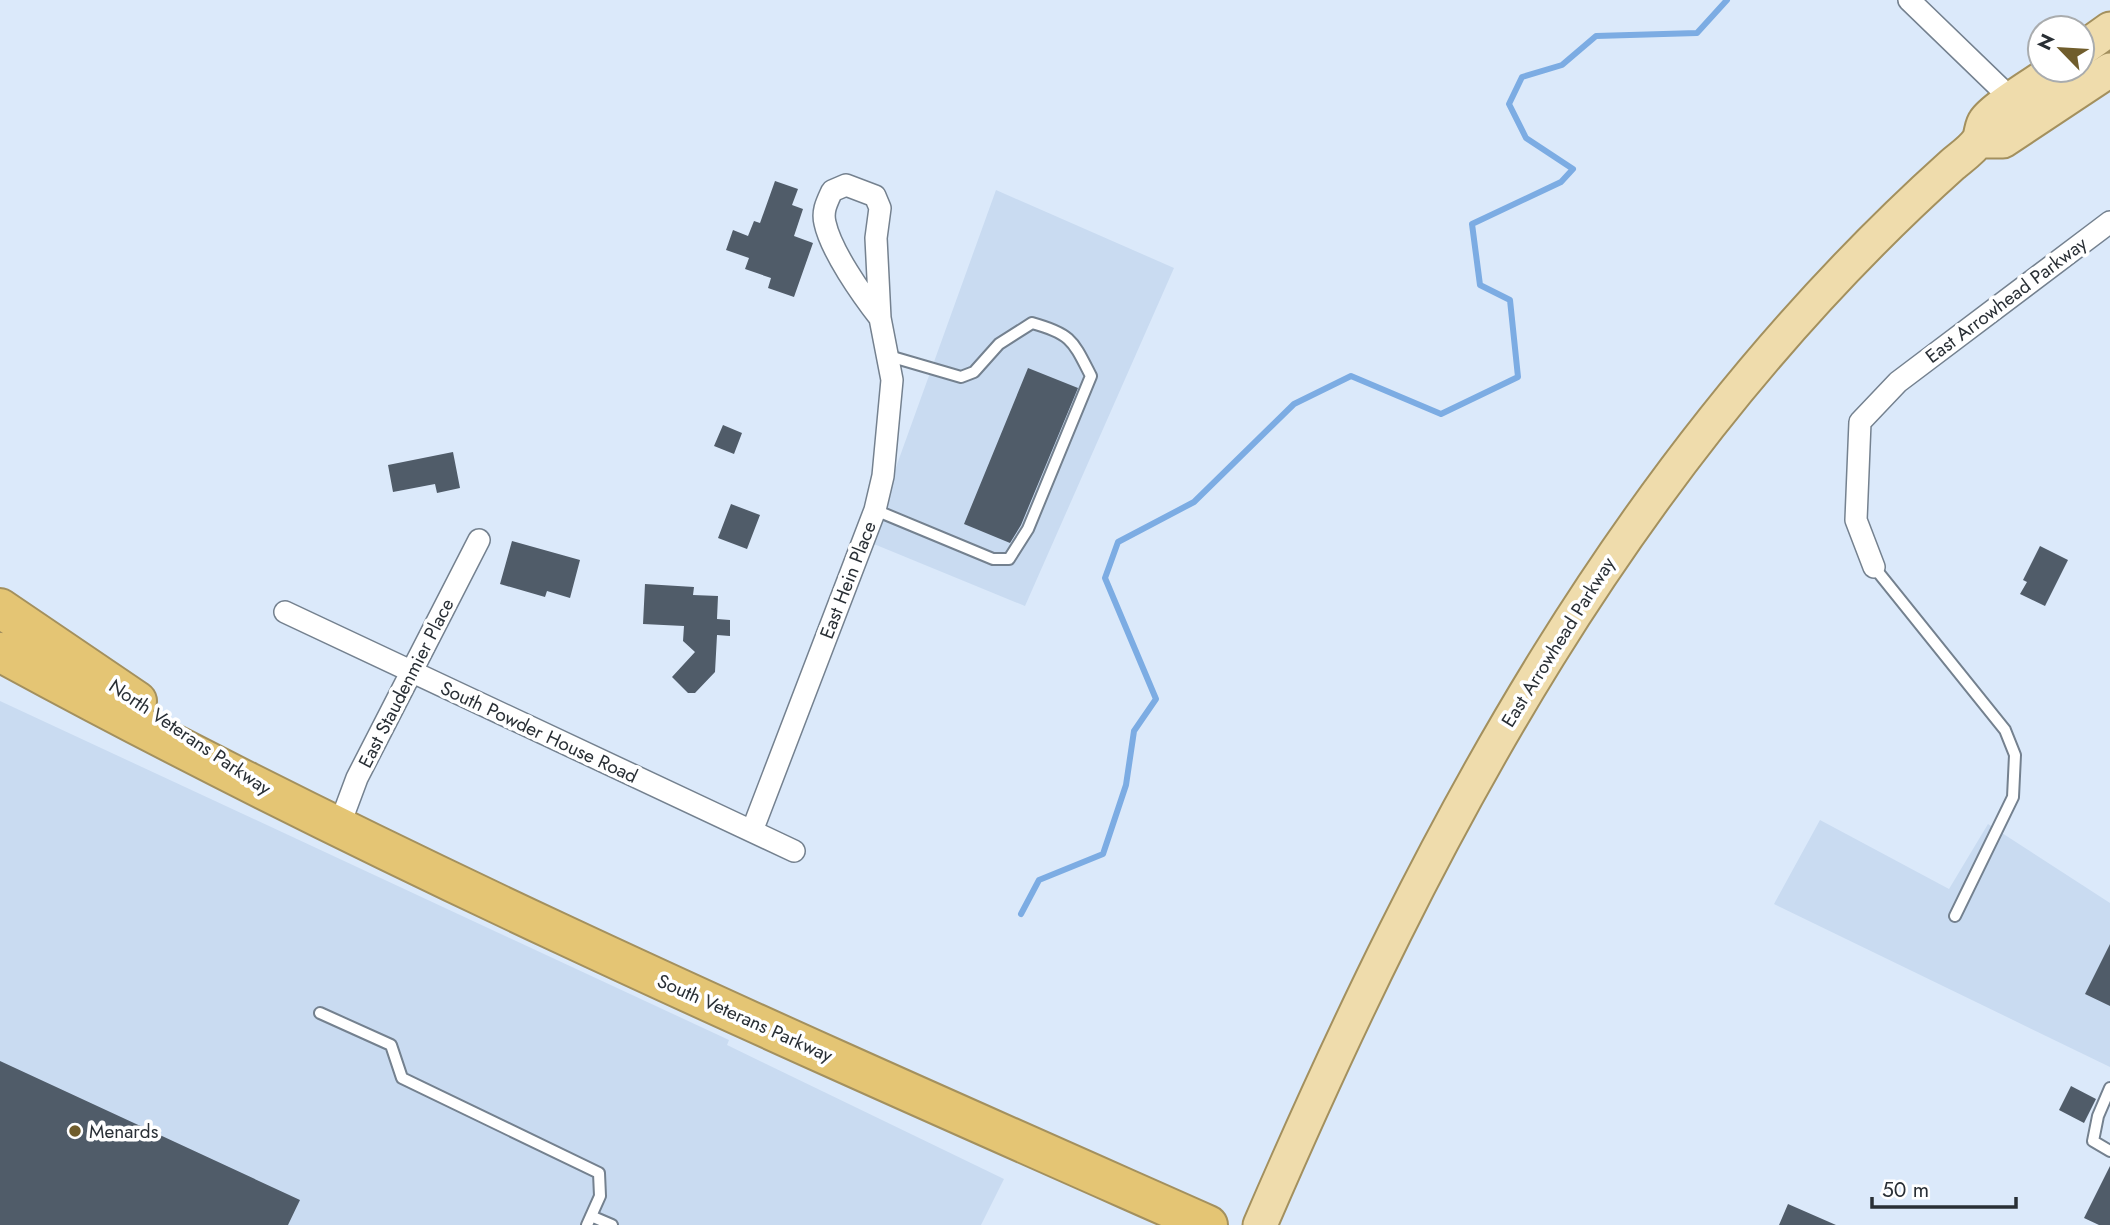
<svg xmlns="http://www.w3.org/2000/svg" width="2110" height="1225" viewBox="0 0 2110 1225" font-family="Jost,sans-serif">
<style>
.built{fill:#c9dbf1}
.lines{fill:none;stroke-linecap:round;stroke-linejoin:round}
.stream{stroke:#7cace3;stroke-width:6}
.building{fill:#505c69}
.lane-casing{stroke:#74818f;stroke-width:14}
.street-casing{stroke:#74818f;stroke-width:24}
.primary-casing{stroke:#a3905e;stroke-width:37}
.highway-casing{stroke:#a3905e;stroke-width:42}
.lane{stroke:#fff;stroke-width:10}
.street{stroke:#fff;stroke-width:21}
.primary{stroke:#efdcac;stroke-width:33}
.highway{stroke:#e4c574;stroke-width:38}
.poi-dot{fill:#705d2c;stroke:#fff;stroke-width:2.5}
.labels{text-anchor:middle;dominant-baseline:central;stroke-width:7;stroke-linejoin:round;paint-order:stroke}
.street-label{font-size:19px;fill:#292f35;stroke:#fff}
.poi-label{font-size:19px;fill:#292f35;stroke:#fff;text-anchor:start}
</style>
<rect width="100%" height="100%" fill="#dbe9fa"/>
<path class="built" d="M 996,190 L 1174,268 L 1025,606 L 869,542 Z
M 0,701 L 729,1040 L 727,1045 L 1004,1179 L 981,1225 L 0,1225 Z
M 1820,820 L 1949,889 L 1988,824 L 2110,903 L 2110,1067 L 1774,904 Z"/>
<g class="lines">
<path class="stream" d="M 1021,914 L 1039,880 L 1103,854 L 1126,785 L 1134,731 L 1156,699 L 1105,578 L 1118,542 L 1194,502 L 1294,404 L 1351,376 L 1441,414 L 1518,377 L 1510,300 L 1480,285 L 1472,224 L 1561,182 L 1573,169 L 1526,138 L 1509,104 L 1522,77 L 1562,65 L 1596,36 L 1697,33 L 1727,0"/>
</g>
<path class="building" d="M 775,181 L 798,189 L 792,205 L 803,209 L 794,236 L 813,243 L 794,297 L 768,288 L 771,278 L 745,269 L 749,258 L 726,250 L 733,230 L 748,236 L 754,221 L 760,223 Z
M 1028,368 L 1078,388 L 1021,525 L 1010,543 L 964,524 Z
M 723,425 L 742,433 L 734,454 L 714,446 Z
M 453,452 L 460,488 L 437,493 L 435,484 L 393,492 L 388,465 Z
M 731,504 L 760,515 L 747,549 L 718,538 Z
M 512,541 L 580,560 L 570,598 L 547,591 L 545,597 L 500,584 Z
M 2040,546 L 2068,560 L 2045,606 L 2020,594 L 2027,582 L 2023,580 Z
M 645,584 L 694,587 L 693,595 L 718,596 L 717,619 L 730,620 L 730,636 L 717,635 L 715,672 L 695,693 L 688,693 L 672,677 L 695,652 L 683,641 L 684,626 L 643,624 Z
M 2110,944 L 2110,1006 L 2085,994 Z
M 0,1061 L 300,1200 L 288,1225 L 0,1225 Z
M 2071,1086 L 2096,1099 L 2084,1123 L 2059,1110 Z
M 2110,1166 L 2110,1225 L 2099,1225 L 2084,1218 Z
M 1788,1204 L 1836,1225 L 1779,1225 Z"/>
<g class="lines">
<g class="lane-casing">
<path id="lane" d="M 875,510 L 993,559 L 1009,559 L 1028,529 L 1091,376 C 1073,341 1072,334 1032,323 L 999,344 L 974,372 L 961,377 L 889,356
M 1874,567 L 2005,730 L 2015,755 L 2013,797 L 1955,916
M 320,1013 L 391,1045 L 402,1078 L 599,1173 L 600,1196 L 587,1225
M 2110,1088 L 2098,1116 L 2093,1141 L 2110,1151
M 591,1216 L 612,1225"/>
</g>
<g class="street-casing">
<path id="street" d="M 1909,0 L 1999,87 L 2017,110
M 1874,567 L 1856,520 L 1860,422 L 1898,382 L 2110,222
M 285,612 L 794,851
M 338,829 L 357,778 L 479,540
M 752,831 L 875,510 L 883,476 L 892,380 L 880,318 L 876,238 L 880,208 L 875,196 L 846,185 L 832,191 C 827,202 822,211 825,223 C 831,251 862,295 880,318"/>
</g>
<g class="primary-casing">
<path id="primary" d="M 2082,49 L 2110,29
M 1978,141 L 2003,141 L 2110,70
M 1260,1225 C 1431,829 1627,457 1952,165 C 1960,158 1972,150 1978,141 C 1982,135 1981,126 1985,121 C 1993,108 2039,81 2054,70"/>
</g>
<g class="highway-casing">
<path id="highway" d="M 0,608 L 137,701
M 0,652 C 392,866 800,1044 1208,1225"/>
</g>
<use href="#lane" class="lane"/>
<use href="#street" class="street"/>
<use href="#primary" class="primary"/>
<use href="#highway" class="highway"/>
</g>
<circle class="poi-dot" cx="75" cy="1131" r="7"/>
<g class="labels">
<g class="street-label">
<text transform="translate(2006 300) rotate(-37)">East Arrowhead Parkway</text>
<text transform="translate(848 580) rotate(-69)">East Hein Place</text>
<text transform="translate(1558 642) rotate(-58)">East Arrowhead Parkway</text>
<text transform="translate(406 683) rotate(-63)">East Staudenmier Place</text>
<text transform="translate(539 732) rotate(25)">South Powder House Road</text>
<text transform="translate(190 737) rotate(34)">North Veterans Parkway</text>
<text transform="translate(745 1018) rotate(24)">South Veterans Parkway</text>
</g>
<g class="poi-label">
<text x="89" y="1131">Menards</text>
</g>
</g>
<g transform="translate(2061 49) rotate(295)"><circle r="33" fill="#ffffff" stroke="#a9acae" stroke-width="2"/>
<path d="M0-5L12 26L0 18L-12 26Z" fill="#705d2c"/>
<text y="-10" font-size="19" font-weight="bold" text-anchor="middle" fill="#292f35">N</text>
</g>
<path d="M1872 1197v10h144v-10" fill="none" stroke="#292f35" stroke-width="3.5"/>
<text x="1882" y="1197" font-size="21" fill="#292f35" stroke="#ffffff" stroke-width="5" paint-order="stroke">50 m</text>
</svg>
